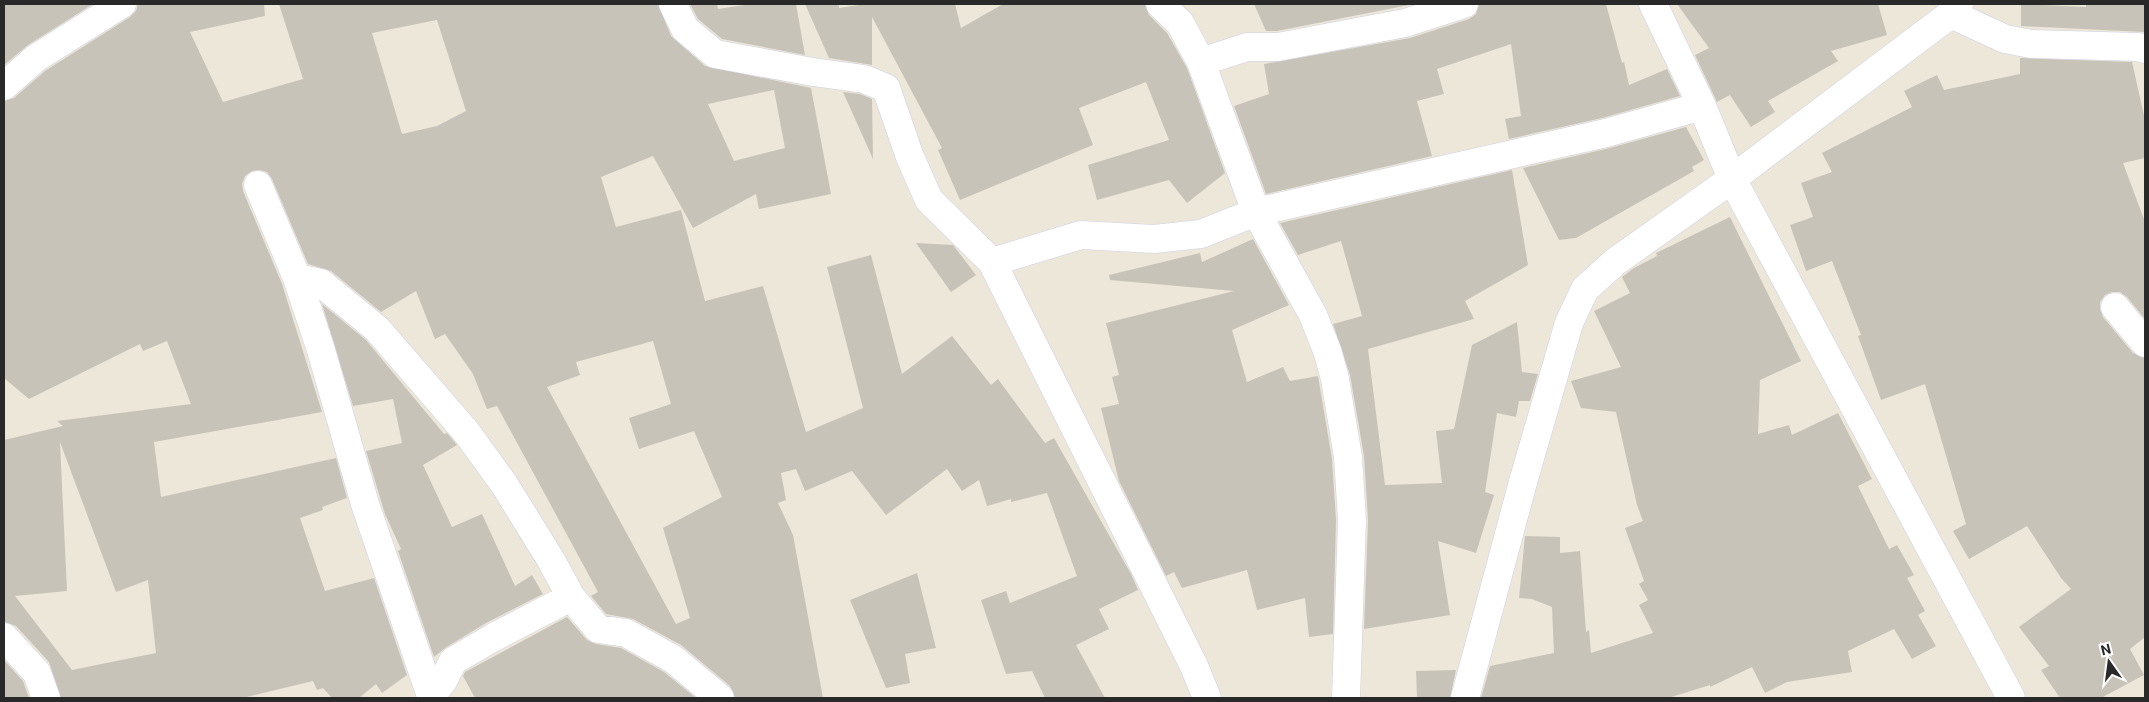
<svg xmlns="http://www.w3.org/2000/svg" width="2149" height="702" viewBox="0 0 2149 702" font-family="Roboto,sans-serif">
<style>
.building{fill:#c8c3b9;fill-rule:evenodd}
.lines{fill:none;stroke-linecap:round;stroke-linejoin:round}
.street-casing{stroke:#cecfe4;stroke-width:29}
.street{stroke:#fff;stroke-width:28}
</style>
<rect width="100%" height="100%" fill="#ede7d9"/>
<path class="building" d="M 4,4 L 93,4 L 28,45 L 4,65 Z
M 138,4 L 264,4 L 265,16 L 190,32 L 223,102 L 303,79 L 279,4 L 658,4 L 671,36 L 705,66 L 811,88 L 831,194 L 759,209 L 756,194 L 693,228 L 653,156 L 601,177 L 616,227 L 681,210 L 705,301 L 763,286 L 806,432 L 863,408 L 827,267 L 871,255 L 902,374 L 952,336 L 991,385 L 998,379 L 1045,443 L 1054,438 L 1131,574 L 1138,590 L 1099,609 L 1109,629 L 1076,645 L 1105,698 L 1045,698 L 1032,671 L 1006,674 L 981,600 L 1006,591 L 1010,603 L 1077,576 L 1047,493 L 1011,502 L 1011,499 L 987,506 L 979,480 L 962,491 L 947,469 L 886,515 L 852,471 L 805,491 L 796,469 L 781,473 L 786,500 L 778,503 L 793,535 L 823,698 L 735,698 L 730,686 L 681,645 L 633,619 L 606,614 L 591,596 L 598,592 L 497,406 L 487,409 L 473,374 L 445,334 L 435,339 L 416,291 L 381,312 L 331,271 L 308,264 L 272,179 L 267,172 L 259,170 L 252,171 L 245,176 L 242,184 L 243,191 L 282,284 L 322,412 L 154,442 L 161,497 L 336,458 L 347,498 L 322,507 L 323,510 L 300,518 L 325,591 L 374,578 L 407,675 L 382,693 L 376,684 L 359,698 L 332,698 L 323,688 L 317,690 L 313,681 L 242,698 L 61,698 L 49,662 L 16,626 L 4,622 L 4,440 L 63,426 L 57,421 L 191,404 L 167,341 L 143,351 L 140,344 L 29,399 L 4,378 L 4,101 L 14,98 L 45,71 L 130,17 L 136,11 ZM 437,20 L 466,111 L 437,126 L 402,134 L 372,33 ZM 774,90 L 785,148 L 734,161 L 708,104 ZM 653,341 L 671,404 L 629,418 L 639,449 L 694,431 L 722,497 L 663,528 L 690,618 L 676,624 L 547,387 L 580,375 L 576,362 ZM 60,442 L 116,592 L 148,580 L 156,653 L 72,670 L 15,596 L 67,591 Z
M 690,4 L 717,4 L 718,9 L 751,4 L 796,4 L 805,55 L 722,39 L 698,19 Z
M 805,4 L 839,4 L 839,8 L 865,4 L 955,4 L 961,28 L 1003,4 L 1145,4 L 1149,15 L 1167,33 L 1187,68 L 1225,173 L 1187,203 L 1169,180 L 1097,200 L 1088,165 L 1169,140 L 1146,82 L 1079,108 L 1093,145 L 960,200 L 938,150 L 942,148 L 872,17 L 872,65 L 829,58 Z
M 1254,4 L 1414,4 L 1277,31 L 1266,31 Z
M 1479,4 L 1606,4 L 1622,63 L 1624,62 L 1629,85 L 1667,69 L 1680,96 L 1602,118 L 1509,139 L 1505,119 L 1521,116 L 1511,44 L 1437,69 L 1444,94 L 1417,101 L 1432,156 L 1266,194 L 1234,106 L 1269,94 L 1264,64 L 1410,38 L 1469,19 L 1476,14 Z
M 1677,4 L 1878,4 L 1887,35 L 1831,51 L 1838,61 L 1768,101 L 1775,112 L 1751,127 L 1730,95 L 1717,102 L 1695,55 L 1709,48 Z
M 2021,4 L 2086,7 L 2086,4 L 2144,4 L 2144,32 L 2021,26 Z
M 2020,58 L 2132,62 L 2145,120 L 2145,158 L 2123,163 L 2145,222 L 2145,319 L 2127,297 L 2120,292 L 2112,292 L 2105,295 L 2100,302 L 2100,309 L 2103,317 L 2133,353 L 2145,358 L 2145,637 L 2130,649 L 2144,675 L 2101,698 L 2060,698 L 2041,670 L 2049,666 L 2019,627 L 2071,589 L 2061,578 L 2027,526 L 1969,559 L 1953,531 L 1966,524 L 1925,384 L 1881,400 L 1858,336 L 1861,335 L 1832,261 L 1806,271 L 1790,225 L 1813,217 L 1801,183 L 1832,172 L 1822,153 L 1912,107 L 1904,91 L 1937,75 L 1944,90 L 2020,74 Z
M 843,92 L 860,94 L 872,99 L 873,159 Z
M 1686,127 L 1704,160 L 1692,167 L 1694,171 L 1576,238 L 1559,240 L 1523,168 L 1610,148 Z
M 1512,170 L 1528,265 L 1465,301 L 1474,319 L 1368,349 L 1385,485 L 1442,483 L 1436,431 L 1454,429 L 1472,345 L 1517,322 L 1522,372 L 1538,374 L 1530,401 L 1519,401 L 1516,417 L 1497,413 L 1485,492 L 1494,495 L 1476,553 L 1438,541 L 1450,615 L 1364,629 L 1368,520 L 1364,456 L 1350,375 L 1333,324 L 1362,316 L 1341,241 L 1298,255 L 1280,223 Z
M 1730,217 L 1801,361 L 1760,380 L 1758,434 L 1789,425 L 1792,435 L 1838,413 L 1872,479 L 1858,486 L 1889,549 L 1897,545 L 1914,575 L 1907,578 L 1925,611 L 1918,615 L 1936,646 L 1912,659 L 1894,629 L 1848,651 L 1852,672 L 1787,682 L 1765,693 L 1752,667 L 1710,687 L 1710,685 L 1668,698 L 1481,698 L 1490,666 L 1554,653 L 1552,607 L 1532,599 L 1519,598 L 1525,536 L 1560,537 L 1560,553 L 1580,551 L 1586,632 L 1589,630 L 1591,653 L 1653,633 L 1639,605 L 1648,600 L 1639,584 L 1644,581 L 1625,528 L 1643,521 L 1637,505 L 1616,412 L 1581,408 L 1571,381 L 1621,367 L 1594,311 L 1630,293 L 1622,277 L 1634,268 L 1657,256 L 1656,253 Z
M 1253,239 L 1289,305 L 1232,330 L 1247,382 L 1283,367 L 1290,381 L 1318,376 L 1332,459 L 1336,520 L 1333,634 L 1309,637 L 1305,598 L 1257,610 L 1247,570 L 1182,588 L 1174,572 L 1166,576 L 1119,481 L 1101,408 L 1119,404 L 1112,377 L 1119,375 L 1106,323 L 1234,291 L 1110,280 L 1109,275 L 1200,253 L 1202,262 Z
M 916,243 L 953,245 L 976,275 L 951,292 Z
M 322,304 L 366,340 L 444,434 L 447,433 L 457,445 L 423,465 L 452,527 L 482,514 L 515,586 L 532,575 L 543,594 L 486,623 L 445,648 L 434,657 L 398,551 L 401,549 L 385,514 L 366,451 L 402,443 L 393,399 L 353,406 Z
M 917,573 L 936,648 L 905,654 L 910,683 L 886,688 L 850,600 Z
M 567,617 L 587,640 L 596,644 L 621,648 L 664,672 L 696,698 L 475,698 L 463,676 L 465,672 Z
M 4,660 L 23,681 L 29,698 L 4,698 Z
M 1456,670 L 1450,698 L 1417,698 L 1416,671 Z"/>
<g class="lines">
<g class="street-casing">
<path id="street" d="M 673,4 L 685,29 L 715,54 L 813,72 L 864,79 L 886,88 L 910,157 L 929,200 L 992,262 L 1194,666 L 1207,698
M 1160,4 L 1180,23 L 1201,62 L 1256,212 L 1313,315 L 1328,353 L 1335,379 L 1348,457 L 1352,520 L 1346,698
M 1653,4 L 1702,106 L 1732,179 L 2011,698
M 1951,14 L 2005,39 L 2031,44 L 2138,47 L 2145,49
M 1201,62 L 1247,47 L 1278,47 L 1405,23 L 1464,4
M 4,86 L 36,58 L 122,4
M 258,185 L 297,278 L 321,350 L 365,504 L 431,696
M 992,262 L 1081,235 L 1154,239 L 1201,234 L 1256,212 L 1606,133 L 1702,106
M 297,278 L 321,283 L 377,329 L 436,397 L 467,433 L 504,484 L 551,560 L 571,597 L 598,629 L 626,633 L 673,659 L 720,698
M 2115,307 L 2145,343
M 4,637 L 37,673 L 46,698
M 430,698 L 443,681 L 453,661 L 494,637 L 571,597
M 1465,698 L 1523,482 L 1569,323 L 1585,289 L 1615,262 L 1732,179 L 1951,14 L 1959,4"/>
</g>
<use href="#street" class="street"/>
</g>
<rect width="2149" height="702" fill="none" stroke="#292929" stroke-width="10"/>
<g transform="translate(2109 662) rotate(346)" stroke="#ffffff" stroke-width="4" paint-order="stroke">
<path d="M0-4L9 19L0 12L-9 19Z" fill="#292929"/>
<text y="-8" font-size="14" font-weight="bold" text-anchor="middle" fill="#292929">N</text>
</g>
</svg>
